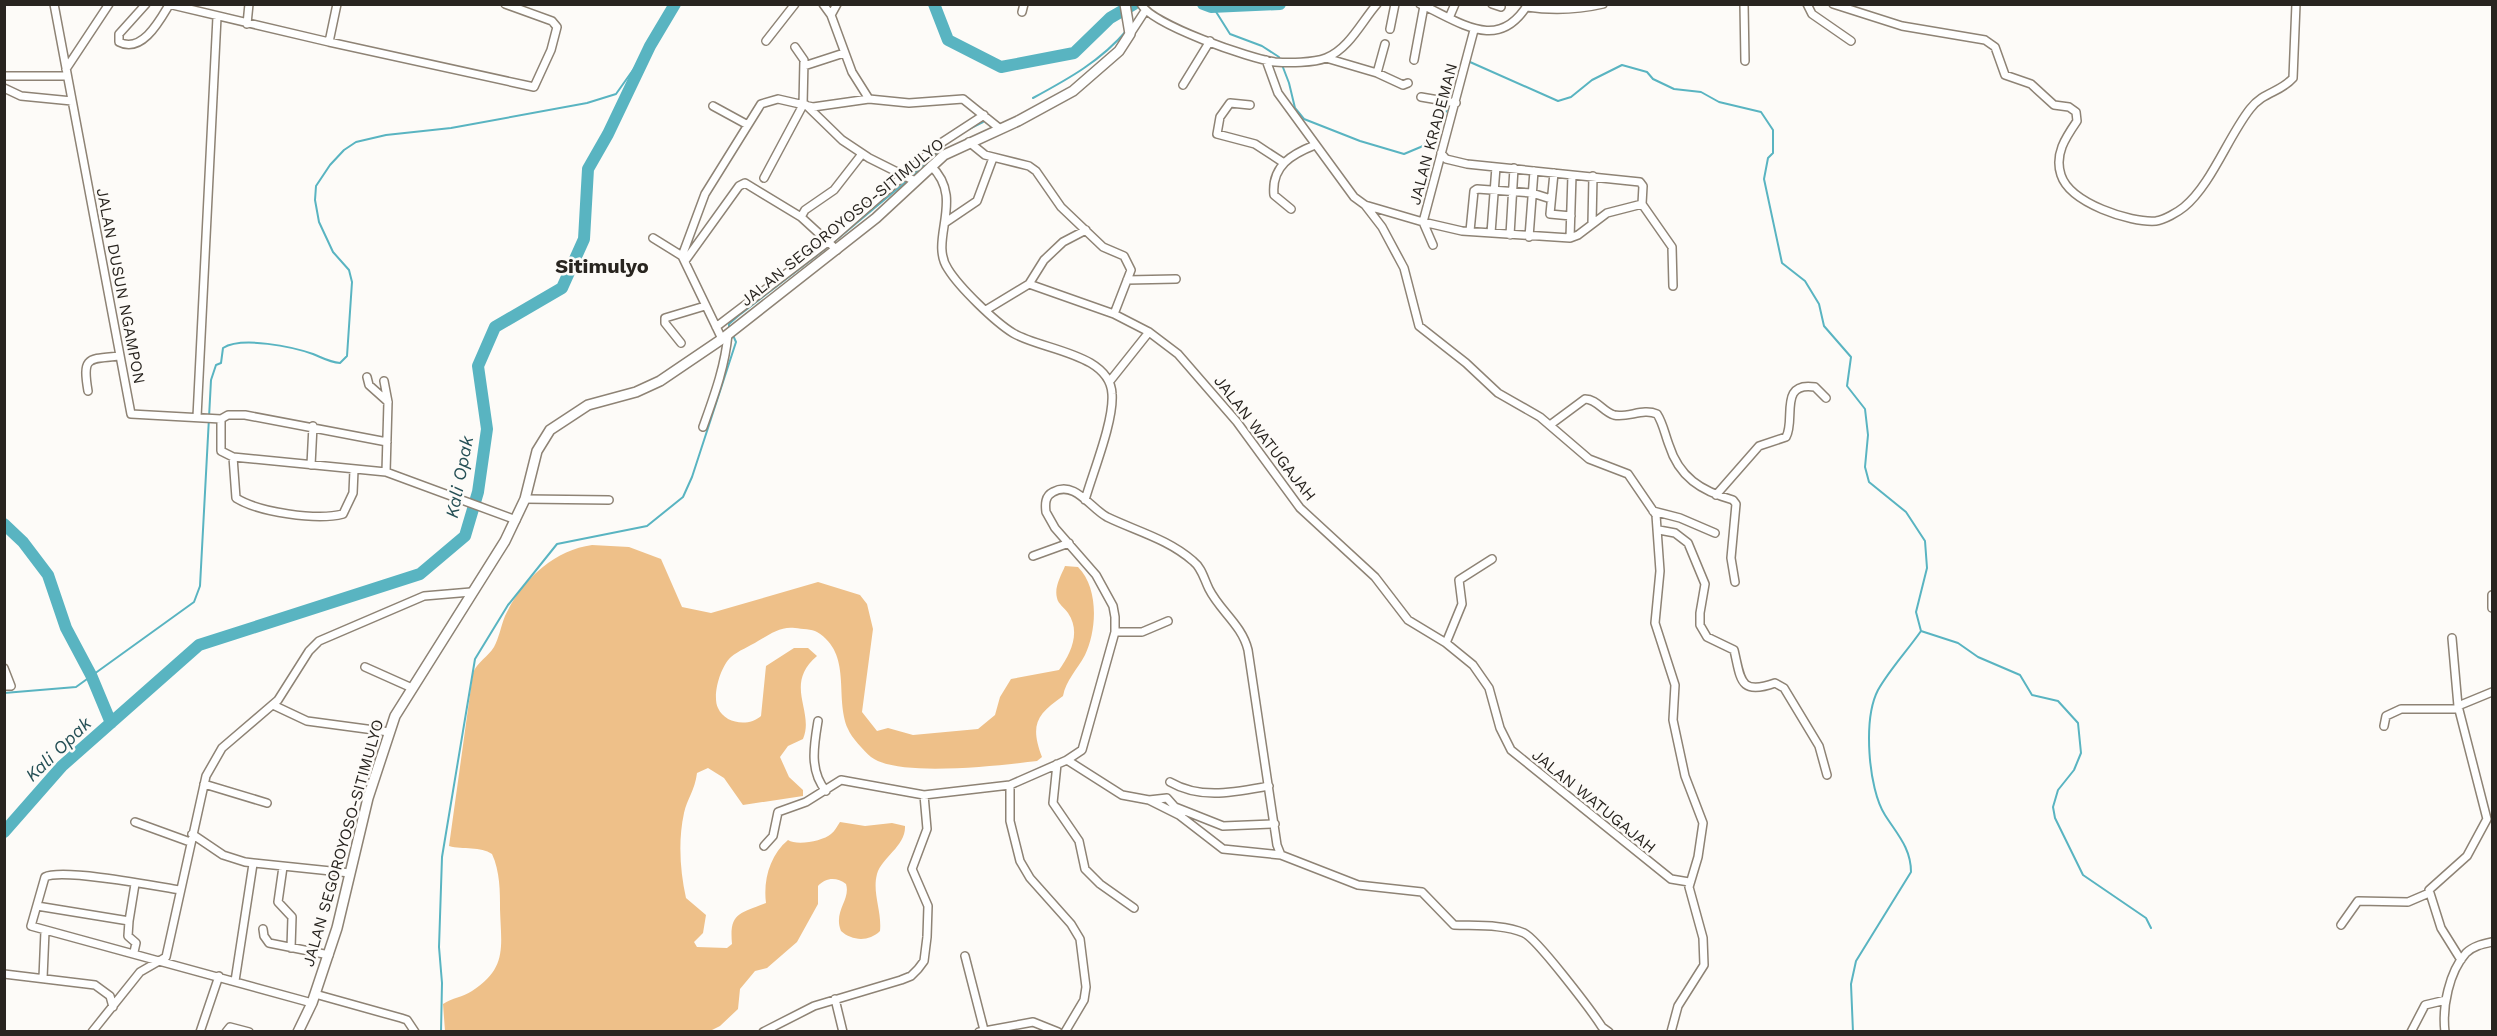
<svg xmlns="http://www.w3.org/2000/svg" width="2497" height="1036" viewBox="0 0 2497 1036" font-family="'Work Sans',sans-serif">
<style>
.forest{fill:#eec089}
.lines{fill:none;stroke-linecap:round;stroke-linejoin:round}
.stream{stroke:#59b4c1;stroke-width:2}
.river{stroke:#59b4c1;stroke-width:12}
.street-casing{stroke:#8e8375;stroke-width:10}
.secondary-casing{stroke:#8e8375;stroke-width:12}
.street{stroke:#fff;stroke-width:7}
.secondary{stroke:#fff;stroke-width:9}
.labels{text-anchor:middle;dominant-baseline:central;stroke-width:5;stroke-linejoin:round;paint-order:stroke}
.street-label{font-size:16px;fill:#292520;stroke:#fdfbf8}
.water-label{font-size:18px;font-style:italic;fill:#265056;stroke:#fdfbf8}
.quarter-label{font-size:20px;font-weight:bold;fill:#292520;stroke:#fdfbf8}
</style>
<rect width="100%" height="100%" fill="#fdfbf8"/>
<path class="forest" d="M 592,545 L 629,547 L 661,559 L 682,607 L 711,613 L 818,582 L 860,595 L 867,604 L 873,629 L 862,712 L 877,731 L 888,728 L 913,735 L 978,729 L 995,715 L 1000,697 L 1011,679 L 1059,670 C 1071,653 1081,632 1068,613 C 1065,608 1058,604 1057,598 C 1054,587 1061,576 1065,566 L 1078,567 C 1099,588 1097,630 1085,655 C 1077,670 1066,680 1063,696 C 1036,715 1030,725 1042,757 L 1037,761 C 1002,765 898,778 871,757 C 864,751 851,737 848,729 C 834,697 853,654 817,632 C 812,629 802,629 795,628 C 781,626 770,634 758,641 C 750,646 738,651 731,657 C 720,667 712,696 718,708 C 725,724 749,727 761,716 L 766,666 L 794,648 L 808,648 L 817,656 C 783,685 815,711 803,739 L 788,746 L 780,757 L 789,777 L 803,790 L 803,796 L 743,805 L 724,778 L 708,768 L 697,773 C 695,790 687,799 684,813 C 678,841 680,871 686,898 L 706,915 L 703,933 L 694,942 L 697,947 L 727,948 L 732,944 C 729,912 740,914 766,903 C 763,880 770,855 788,840 C 797,846 823,841 831,834 C 835,831 837,826 840,822 L 865,826 L 892,823 L 905,826 C 906,846 882,857 877,874 C 872,893 882,911 880,931 C 869,942 852,941 841,931 C 833,911 851,900 846,884 C 837,877 826,877 818,886 L 818,904 L 797,942 L 767,968 L 755,971 L 740,989 L 738,1009 L 720,1026 L 710,1031 L 445,1031 L 443,1004 C 452,998 463,997 472,991 C 508,968 501,946 500,909 C 500,892 500,871 492,854 C 481,846 463,850 449,846 L 473,673 C 478,661 488,657 494,647 C 499,638 501,626 505,616 C 521,581 554,550 592,545 Z"/>
<g class="lines">
<path class="stream" d="M 1213,7 L 1230,34 L 1262,46 L 1279,57 L 1289,83 L 1295,108 L 1304,119 L 1360,141 L 1404,154 L 1423,146 L 1447,110
M 1470,62 L 1558,101 L 1571,97 L 1592,80 L 1622,65 L 1647,72 L 1653,79 L 1674,89 L 1701,92 L 1719,102 L 1761,112 L 1773,130 L 1773,153 L 1768,158 L 1764,179 L 1782,263 L 1805,281 L 1819,304 L 1824,326 L 1851,357 L 1847,386 L 1865,409 L 1868,435 L 1865,467 L 1869,482 L 1906,512 L 1925,541 L 1927,568 L 1916,612 L 1921,631 C 1907,651 1890,669 1878,690 C 1863,719 1868,788 1885,815 C 1897,834 1911,848 1911,872 L 1856,961 L 1851,984 L 1853,1032
M 1033,98 C 1068,79 1101,61 1127,30
M 969,129 L 983,122
M 912,176 L 947,143
M 729,328 L 729,324 L 738,316 L 829,246 L 908,180
M 1921,631 L 1958,643 L 1978,657 L 2020,675 L 2032,695 L 2058,701 L 2078,723 L 2081,753 L 2074,770 L 2058,790 L 2053,807 L 2055,818 L 2083,875 L 2146,918 L 2151,928
M 4,693 L 76,687 L 194,602 L 200,586 L 211,380 L 216,365 L 221,363 L 223,348 C 242,336 293,347 313,354 C 323,358 329,362 340,363 L 347,356 L 352,282 L 349,270 L 333,252 L 319,222 L 315,200 L 316,186 L 330,165 L 344,150 L 356,142 L 386,135 L 451,128 L 587,103 L 616,94 L 650,46
M 441,1032 L 442,983 L 439,947 L 442,857 L 475,659 L 508,605 L 557,544 L 647,526 L 683,497 L 692,477 L 736,342 L 732,333"/>
<path class="river" d="M 934,4 L 948,40 L 1001,67 L 1074,53 L 1110,18 L 1134,4
M 1203,4 L 1211,7 L 1280,4
M 4,524 L 23,542 L 48,575 L 66,628 L 91,675 L 111,723
M 4,832 L 62,766 L 199,645 L 420,574 L 465,536 L 478,492 L 487,429 L 478,366 L 495,327 L 562,288 L 584,239 L 588,169 L 608,134 L 650,46 L 675,4"/>
<g class="street-casing">
<path id="street" d="M 54,4 L 131,414 L 221,419 L 221,451 L 233,457 L 386,472 L 388,402 L 384,381
M 146,4 L 119,34 L 119,42 C 142,54 160,20 169,5
M 168,4 L 329,42 L 337,4
M 823,4 L 831,15 L 852,72 L 869,99
M 1141,4 C 1152,25 1251,59 1275,62 C 1289,63 1313,63 1326,58 C 1349,49 1362,21 1377,4
M 1420,4 C 1459,21 1498,54 1528,4
M 1492,4 L 1501,7
M 1744,4 L 1745,61
M 1807,4 L 1812,14 L 1851,41
M 1833,4 L 1902,26 L 1985,40 L 1995,47 L 2005,75 L 2031,84 L 2054,105 L 2069,107 L 2076,112 L 2077,121 C 2066,137 2054,154 2061,175 C 2070,203 2130,223 2156,221 C 2164,220 2178,212 2184,207 C 2211,185 2228,137 2250,109 C 2264,91 2280,93 2293,78 L 2296,4
M 1527,7 C 1553,11 1577,10 1603,4
M 1022,12 L 1024,4
M 831,15 L 837,4
M 1449,18 L 1455,4
M 247,24 L 249,4
M 1390,29 L 1395,4
M 1130,34 L 1145,11
M 766,41 L 795,4
M 329,42 L 534,87 L 551,50 L 557,27 L 552,21 L 505,4
M 1326,58 L 1377,73 L 1403,85 L 1408,83
M 1266,60 L 1278,93 L 1354,197 L 1365,205 L 1423,222 L 1474,30
M 1414,60 L 1424,6
M 804,66 L 844,53
M 66,69 L 109,4
M 1377,73 L 1385,44
M 4,76 L 67,76
M 1183,85 L 1210,41
M 4,88 L 21,96 L 72,101
M 1421,97 L 1456,103
M 806,105 L 842,140 L 869,158 L 915,181
M 1250,105 L 1230,103 L 1220,117 L 1217,134 L 1255,144 L 1284,163
M 713,106 L 746,124
M 969,142 L 985,155 L 1029,166 L 1036,171 L 1061,207 L 1103,247 L 1124,256 L 1131,270 L 1114,314 L 1149,332 L 1178,354 L 1237,422 L 1300,508 L 1375,577 L 1408,620 L 1446,643 L 1473,665 L 1489,688 L 1500,728 L 1511,750 L 1671,879 L 1689,882
M 1441,153 L 1446,159 L 1467,164 L 1640,182 L 1643,186 L 1642,204 L 1672,247 L 1673,286
M 931,166 C 966,199 928,240 948,269 C 959,287 995,322 1013,333 C 1041,350 1110,353 1112,394 C 1114,421 1093,472 1085,500
M 1554,173 L 1550,214 L 1571,216
M 764,178 L 803,105 L 804,60 L 795,47
M 1365,205 L 1382,227 L 1404,268 L 1419,326 L 1466,363 L 1498,393 L 1540,417 L 1589,459 L 1628,474 L 1656,515 L 1660,571 L 1655,623 L 1675,685 L 1673,720 L 1685,776 L 1703,823 L 1698,857 L 1689,887 L 1703,938 L 1704,965 L 1678,1006 L 1671,1032
M 1291,209 L 1274,195 C 1271,166 1292,154 1315,145
M 801,217 L 805,210 L 834,190 L 862,154
M 946,222 L 977,201 L 993,158
M 1592,224 L 1593,176
M 1470,231 L 1474,191 L 1477,189 L 1532,193 L 1551,199
M 1491,233 L 1496,167
M 1510,235 L 1514,168
M 1529,237 L 1534,171
M 653,238 L 682,256 L 722,339
M 1570,238 L 1572,175
M 1433,245 L 1423,222 L 1462,231 L 1570,238 L 1578,235 L 1607,213 L 1642,204
M 682,256 L 705,194 L 761,104 L 778,99 L 813,107 L 869,99 L 909,103 L 963,99 L 999,128
M 685,261 L 739,186 L 745,183 L 801,217 L 837,250
M 1127,280 L 1176,279
M 1029,284 L 1114,314
M 986,310 L 1029,284 L 1044,260 L 1063,242 L 1086,230
M 716,327 L 829,241 L 941,143 L 984,115
M 681,343 L 665,323 L 665,318 L 705,306
M 367,377 L 369,385 L 388,402
M 1110,381 L 1149,332
M 88,391 C 82,356 88,359 120,356
M 197,417 L 217,17
M 221,419 L 228,415 L 245,415 L 387,442
M 1550,425 L 1585,399 C 1597,399 1603,412 1614,415 C 1628,418 1643,408 1657,414 C 1663,423 1665,435 1669,445 C 1679,477 1701,491 1733,500 L 1736,504 L 1731,558 L 1735,582
M 703,427 C 714,396 725,367 728,334
M 233,457 L 236,498 C 258,512 317,521 343,514 L 353,493 L 354,470
M 311,465 L 313,426
M 386,472 L 516,520
M 1716,495 L 1759,446 L 1786,437 C 1796,420 1778,381 1815,387 L 1826,398
M 525,499 L 609,500
M 1653,511 L 1680,518 L 1715,533
M 1659,530 L 1675,533 L 1688,543 L 1705,584 L 1700,613 L 1700,625 L 1707,637 L 1734,650 C 1741,679 1739,696 1775,683 L 1784,688 L 1819,746 L 1827,775
M 1033,556 L 1069,543
M 2492,595 L 2492,608
M 1115,632 L 1142,632 L 1168,621
M 2452,638 L 2458,706
M 1446,643 L 1462,604 L 1459,580 L 1492,559
M 365,667 L 412,688
M 4,668 L 11,686 L 4,686
M 273,705 L 307,721 L 389,732
M 818,721 C 814,745 809,771 826,791
M 2384,726 L 2386,716 L 2401,709 L 2459,709
M 1067,760 L 1122,795 L 1149,800 L 1179,815 L 1223,849 L 1281,855
M 1057,764 L 1053,803 L 1079,841 L 1085,869 L 1100,884 L 1134,908
M 1170,782 C 1201,800 1235,792 1269,786
M 204,784 L 267,803
M 1149,800 L 1167,798 L 1175,807 L 1223,826 L 1275,824
M 135,822 L 190,842
M 192,834 L 223,855 L 245,862 L 350,873
M 764,846 L 773,836 L 778,812 L 806,802 L 841,780 L 924,795 L 1010,785
M 283,867 L 278,902 L 292,917 L 291,948
M 180,890 C 156,886 62,868 45,877 L 31,926 L 312,1003
M 37,906 L 129,921 L 128,936 L 136,943 L 134,952
M 129,921 L 135,884
M 2341,925 L 2358,901 L 2408,902 L 2429,893
M 263,929 L 264,936 L 269,943 L 329,955
M 965,956 L 984,1030
M 2461,960 L 2441,928 L 2429,890 L 2467,856 L 2487,819 L 2458,706 L 2492,692
M 4,974 L 95,985 L 110,996 L 113,1007
M 43,978 L 45,931
M 235,981 L 253,864
M 315,994 L 401,1018 L 407,1020 L 415,1032
M 835,999 L 843,1032
M 92,1032 L 140,972 L 166,957 L 206,776 L 222,748 L 278,700 L 309,651 L 319,641 L 424,596 L 471,592
M 200,1032 L 219,976
M 226,1032 L 230,1027 L 249,1032
M 763,1032 L 814,1006 L 901,980 L 911,976 L 918,969 L 924,961 L 927,937 L 928,906 L 912,869 L 927,829 L 924,795
M 979,1032 L 1033,1022 L 1058,1032
M 1065,1032 L 1084,1000 L 1086,987 L 1080,939 L 1071,924 L 1030,878 L 1020,861 L 1010,821 L 1010,785 L 1067,760 L 1082,750 L 1115,632 L 1115,617 L 1113,606 L 1096,575 L 1055,528 L 1046,512 C 1045,504 1045,496 1053,492 C 1075,480 1090,508 1107,517 C 1136,531 1168,539 1193,561 C 1202,568 1204,579 1209,589 C 1220,611 1242,625 1248,650 L 1277,845 L 1281,855 L 1358,885 L 1422,892 L 1454,925 C 1476,926 1503,924 1524,933 C 1537,939 1591,1010 1602,1027 L 1609,1032
M 2411,1032 L 2425,1005 L 2446,1000
M 2445,1032 C 2442,1007 2449,972 2466,953 C 2473,946 2483,944 2492,942"/>
</g>
<g class="secondary-casing">
<path id="secondary" d="M 298,1032 L 312,1003 L 337,928 L 368,798 L 395,716 L 505,541 L 525,499 L 537,451 L 550,430 L 588,405 L 636,392 L 660,381 L 722,339 L 876,218 L 944,155 L 1018,121 L 1073,91 L 1119,51 L 1130,34 L 1125,4"/>
</g>
<use href="#street" class="street"/>
<use href="#secondary" class="secondary"/>
</g>
<g class="labels">
<g class="street-label">
<text transform="translate(1433 134) rotate(-75)">JALAN KRADEMAN</text>
<text transform="translate(842 222) rotate(-39)">JALAN SEGOROYOSO-SITIMULYO</text>
<text transform="translate(121 286) rotate(79)">JALAN DUSUN NGAMPON</text>
<text transform="translate(1265 438) rotate(52)">JALAN WATUGAJAH</text>
<text transform="translate(1594 801) rotate(39)">JALAN WATUGAJAH</text>
<text transform="translate(343 843) rotate(-74)">JALAN SEGOROYOSO-SITIMULYO</text>
</g>
<g class="water-label">
<text transform="translate(459 477) rotate(-79)">Kali Opak</text>
<text transform="translate(58 749) rotate(-44)">Kali Opak</text>
</g>
<g class="quarter-label">
<text x="602" y="266">Sitimulyo</text>
</g>
</g>
<rect width="2497" height="1036" fill="none" stroke="#292520" stroke-width="12"/>
</svg>
